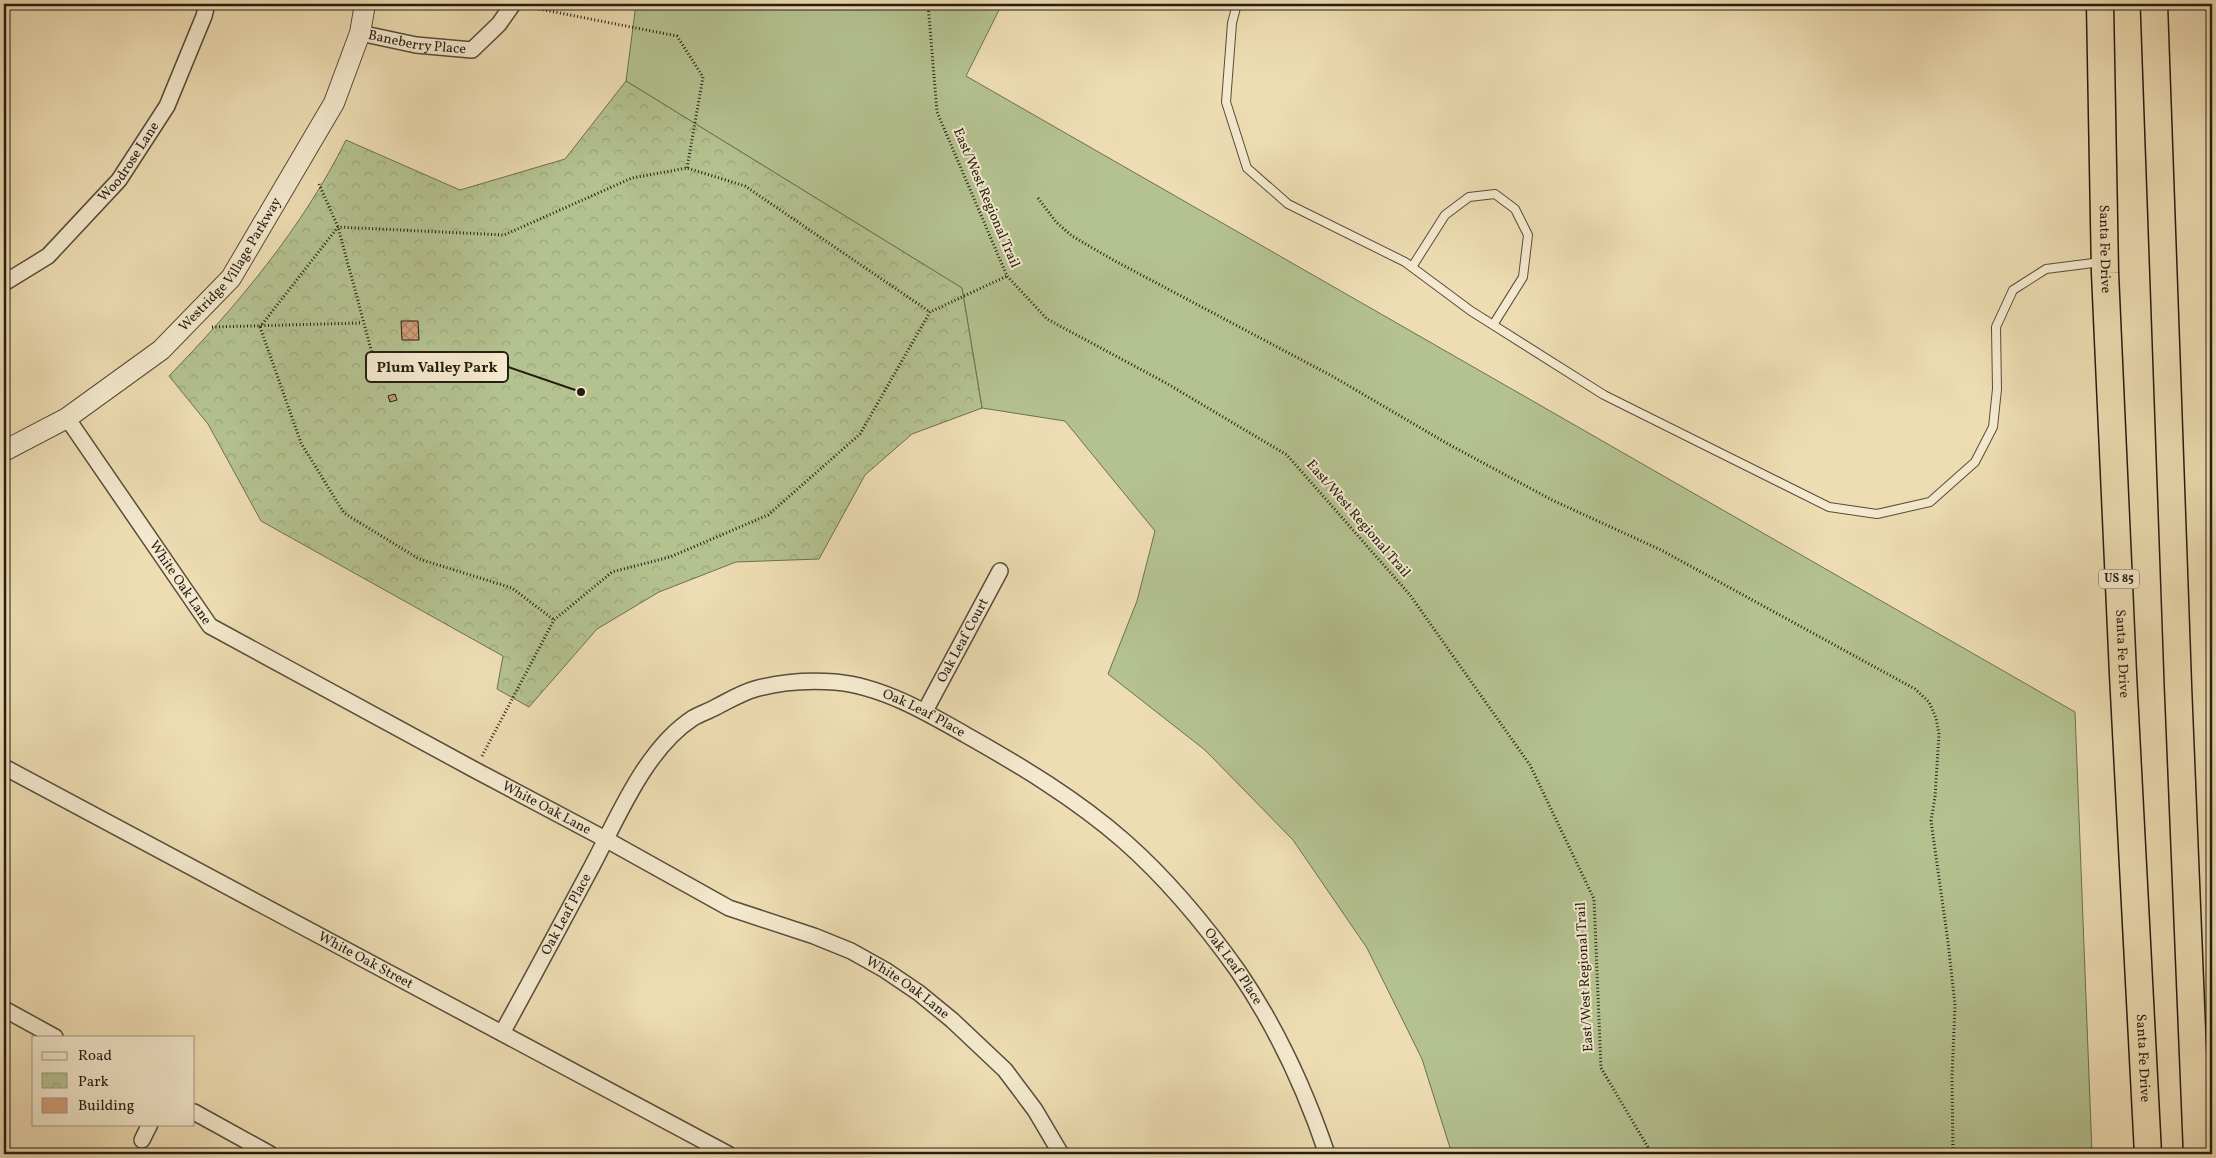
<svg xmlns="http://www.w3.org/2000/svg" width="2216" height="1158" viewBox="0 0 2216 1158" font-family="Vollkorn,serif">
<style>
.green{fill:#b4c290;stroke:#6c7051}
.park{fill:url(#park-crowns);stroke:#6c7051}
.building{fill:url(#building-cross-hatch);stroke:#251d12}
.lines{fill:none;stroke-linecap:round;stroke-linejoin:round}
.service-casing{stroke:#574d3a;stroke-width:10}
.minor-casing{stroke:#574d3a;stroke-width:18}
.tertiary-casing{stroke:#574d3a;stroke-width:22}
.trunk-casing{stroke:#251d12;stroke-width:29}
.path{stroke:#251d12;stroke-width:3;stroke-dasharray:1 2.5;stroke-linecap:butt}
.service{stroke:#f4e9ce;stroke-width:8}
.minor{stroke:#f4e9ce;stroke-width:15}
.tertiary{stroke:#f4e9ce;stroke-width:20}
.trunk{stroke:#eeddb3;stroke-width:26}
.labels{text-anchor:middle;dominant-baseline:central;stroke-width:4;stroke-linejoin:round;paint-order:stroke}
.shield{fill:#f4e9ce;stroke:#635a4a;stroke-width:1}
.shield-label{font-size:12px;font-weight:bold;fill:#251d12}
.street-label{font-size:14px;fill:#251d12;stroke:#f4e9ce}
.leader{fill:none;stroke:#251d12;stroke-width:2}
.callout-dot{fill:#251d12;stroke:#f4e9ce;stroke-width:2}
.callout{fill:#f4e9ce;stroke:#251d12;stroke-width:2}
.callout-label{font-size:15px;text-anchor:middle;font-weight:bold;fill:#251d12}
</style>
<defs>
<pattern id="park-crowns" width="20" height="18" patternUnits="userSpaceOnUse" patternTransform="scale(1.25)"><rect width="20" height="18" fill="#b4c290"/><path d="M2 6a3 3 0 1 1 6 0M12 15a3 3 0 1 1 6 0" fill="none" stroke="#9ba67b"/></pattern>
<pattern id="building-cross-hatch" width="8" height="8" patternUnits="userSpaceOnUse" patternTransform="scale(1.25)"><rect width="8" height="8" fill="#d5a07d"/><path d="M0 0l8 8M0 8l8-8" fill="none" stroke="#ad8265"/></pattern>
</defs>
<rect width="100%" height="100%" fill="#eeddb3"/>
<filter id="stains"><feTurbulence type="fractalNoise" baseFrequency=".004" numOctaves="4"/><feColorMatrix values="0 0 0 0 .2 0 0 0 0 .09 0 0 0 0 .02 0 0 0 .5 -.17"/></filter>
<radialGradient id="worn" r=".72"><stop offset=".6" stop-color="#630" stop-opacity="0"/><stop offset="1" stop-color="#630" stop-opacity=".3"/></radialGradient>
<path class="green" d="M 636,4 L 1002,4 L 966,76 L 2075,712 L 2092,1154 L 1452,1154 L 1422,1059 L 1367,948 L 1293,840 L 1205,750 L 1108,674 L 1137,601 L 1155,531 L 1065,421 L 982,408 L 962,288 L 626,81 Z"/>
<path class="park" d="M 626,81 L 962,288 L 982,408 L 912,434 L 865,475 L 819,559 L 736,562 L 659,592 L 597,629 L 529,707 L 497,689 L 503,656 L 261,521 L 208,424 L 169,376 C 237,306 303,227 346,140 L 460,190 L 565,159 Z"/>
<path class="building" d="M 401,321 L 418,321 L 419,340 L 402,340 Z
M 395,394 L 397,400 L 390,402 L 388,396 Z"/>
<g class="lines">
<g class="service-casing">
<path id="service" d="M 1237,4 L 1232,23 L 1226,102 L 1247,168 L 1288,204 L 1405,262 L 1471,311 L 1604,395 L 1829,507 L 1877,514 L 1930,502 L 1975,462 L 1993,427 L 1997,389 L 1996,327 L 2013,290 L 2046,269 L 2101,262
M 1412,267 L 1445,215 L 1469,197 L 1495,194 L 1515,209 L 1528,235 L 1523,277 L 1493,325"/>
</g>
<g class="minor-casing">
<g id="minor">
<path id="s1" d="M 360,33 L 416,45 L 472,50 L 499,24 L 513,4"/>
<path id="s2" d="M 4,283 L 48,256 L 119,180 L 167,106 L 204,16 L 207,4"/>
<path id="s3" d="M 67,418 L 210,626 L 475,770 L 607,840 L 729,908 L 814,936 L 851,951 L 885,970 L 919,993 L 952,1020 L 1005,1070 L 1035,1110 L 1061,1154"/>
<path id="s4" d="M 925,711 L 1000,571"/>
<path id="s5" d="M 4,767 L 728,1154"/>
<path d="M 4,1009 L 55,1037"/>
<path id="s6" d="M 502,1033 C 532,979 561,924 590,870 C 617,820 644,750 693,718 C 700,714 709,711 716,707 C 728,701 741,693 755,689 C 780,682 808,680 835,682 C 881,686 926,712 966,735 C 1021,766 1076,799 1124,841 C 1166,878 1206,926 1238,971 C 1277,1028 1305,1089 1327,1154"/>
<path d="M 194,1112 L 270,1154"/>
<path d="M 142,1140 L 150,1124"/>
</g>
</g>
<g class="tertiary-casing">
<g id="tertiary">
<path id="s7" d="M 4,451 L 67,418 L 161,350 L 231,278 L 334,103 L 360,33 L 365,4"/>
</g>
</g>
<g class="trunk-casing">
<g id="trunk">
<path id="s8" d="M 2100,4 L 2105,273 L 2123,674 L 2148,1154"/>
<path d="M 2154,4 L 2178,685 L 2197,1154"/>
</g>
</g>
<path class="path" d="M 928,4 L 937,112 L 1007,276 L 1047,319 L 1166,383 L 1287,455 L 1410,595 L 1530,765 L 1594,899 L 1601,1068 L 1652,1154
M 529,7 L 677,36 L 703,77 L 687,168
M 319,184 L 338,227 L 379,379
M 1038,198 L 1056,222 L 1072,236 L 1115,261 L 1332,376 L 1448,444 L 1552,500 L 1661,550 L 1915,689 L 1929,702 L 1936,718 L 1939,734 L 1935,797 L 1931,821 L 1948,942 L 1955,1005 L 1952,1077 L 1953,1154
M 212,327 L 362,323
M 260,327 L 338,227 L 504,235 L 632,178 L 687,168 L 745,186 L 930,312
M 260,327 L 301,443 L 344,513 L 419,559 L 512,588 L 554,620
M 482,756 L 554,620 L 612,572 L 670,557 L 768,515 L 860,434 L 930,312 L 1007,276"/>
<use href="#service" class="service"/>
<use href="#minor" class="minor"/>
<use href="#tertiary" class="tertiary"/>
<use href="#trunk" class="trunk"/>
</g>
<g class="labels">
<rect class="shield" x="2099" y="569.5" width="40" height="19" rx="4"/>
<g class="shield-label">
<text x="2119" y="579">US 85</text>
</g>
<g class="street-label">
<text stroke="none"><textPath href="#s1" startOffset="58">Baneberry Place</textPath></text>
<text stroke="none"><textPath href="#s2" startOffset="176">Woodrose Lane</textPath></text>
<text transform="translate(986 198) rotate(67)">East/West Regional Trail</text>
<text stroke="none"><textPath href="#s8" startOffset="245">Santa Fe Drive</textPath></text>
<text stroke="none"><textPath href="#s7" startOffset="298">Westridge Village Parkway</textPath></text>
<text transform="translate(1358 519) rotate(49)">East/West Regional Trail</text>
<text stroke="none"><textPath href="#s3" startOffset="200">White Oak Lane</textPath></text>
<text stroke="none"><textPath href="#s4" startOffset="80">Oak Leaf Court</textPath></text>
<text stroke="none"><textPath href="#s8" startOffset="650">Santa Fe Drive</textPath></text>
<text stroke="none"><textPath href="#s6" startOffset="615">Oak Leaf Place</textPath></text>
<text stroke="none"><textPath href="#s3" startOffset="635">White Oak Lane</textPath></text>
<text stroke="none"><textPath href="#s6" startOffset="135">Oak Leaf Place</textPath></text>
<text stroke="none"><textPath href="#s5" startOffset="410">White Oak Street</textPath></text>
<text stroke="none"><textPath href="#s6" startOffset="1020">Oak Leaf Place</textPath></text>
<text transform="translate(1585 977) rotate(-93)">East/West Regional Trail</text>
<text stroke="none"><textPath href="#s3" startOffset="1040">White Oak Lane</textPath></text>
<text stroke="none"><textPath href="#s8" startOffset="1055">Santa Fe Drive</textPath></text>
</g>
</g>
<path class="leader" d="M581 392L508 367"/>
<circle class="callout-dot" cx="581" cy="392" r="5"/>
<rect class="callout" x="366" y="352" width="142" height="30" rx="5"/>
<g class="callout-label">
<text x="437" y="372">Plum Valley Park</text>
</g>
<rect width="2216" height="1158" fill="none" stroke="#eeddb3" stroke-width="20"/>
<rect x="5" y="5" width="2206" height="1148" fill="none" stroke="#251d12" stroke-width="2.5"/>
<rect x="10" y="10" width="2196" height="1138" fill="none" stroke="#251d12"/>
<rect x="32" y="1036" width="162" height="90" fill="#f4e9ce" stroke="#a19783"/>
<rect x="42" y="1052" width="25" height="8" fill="#f4e9ce" stroke="#a19783"/>
<text x="78" y="1060" font-size="15" fill="#251d12">Road</text>
<rect x="42" y="1073" width="25" height="15" fill="url(#park-crowns)" stroke="#a19783"/>
<text x="78" y="1086" font-size="15" fill="#251d12">Park</text>
<rect x="42" y="1098" width="25" height="15" fill="#d5a07d" stroke="#a19783"/>
<text x="78" y="1110" font-size="15" fill="#251d12">Building</text>
<rect width="100%" height="100%" filter="url(#stains)"/>
<rect width="100%" height="100%" fill="url(#worn)"/>
</svg>
